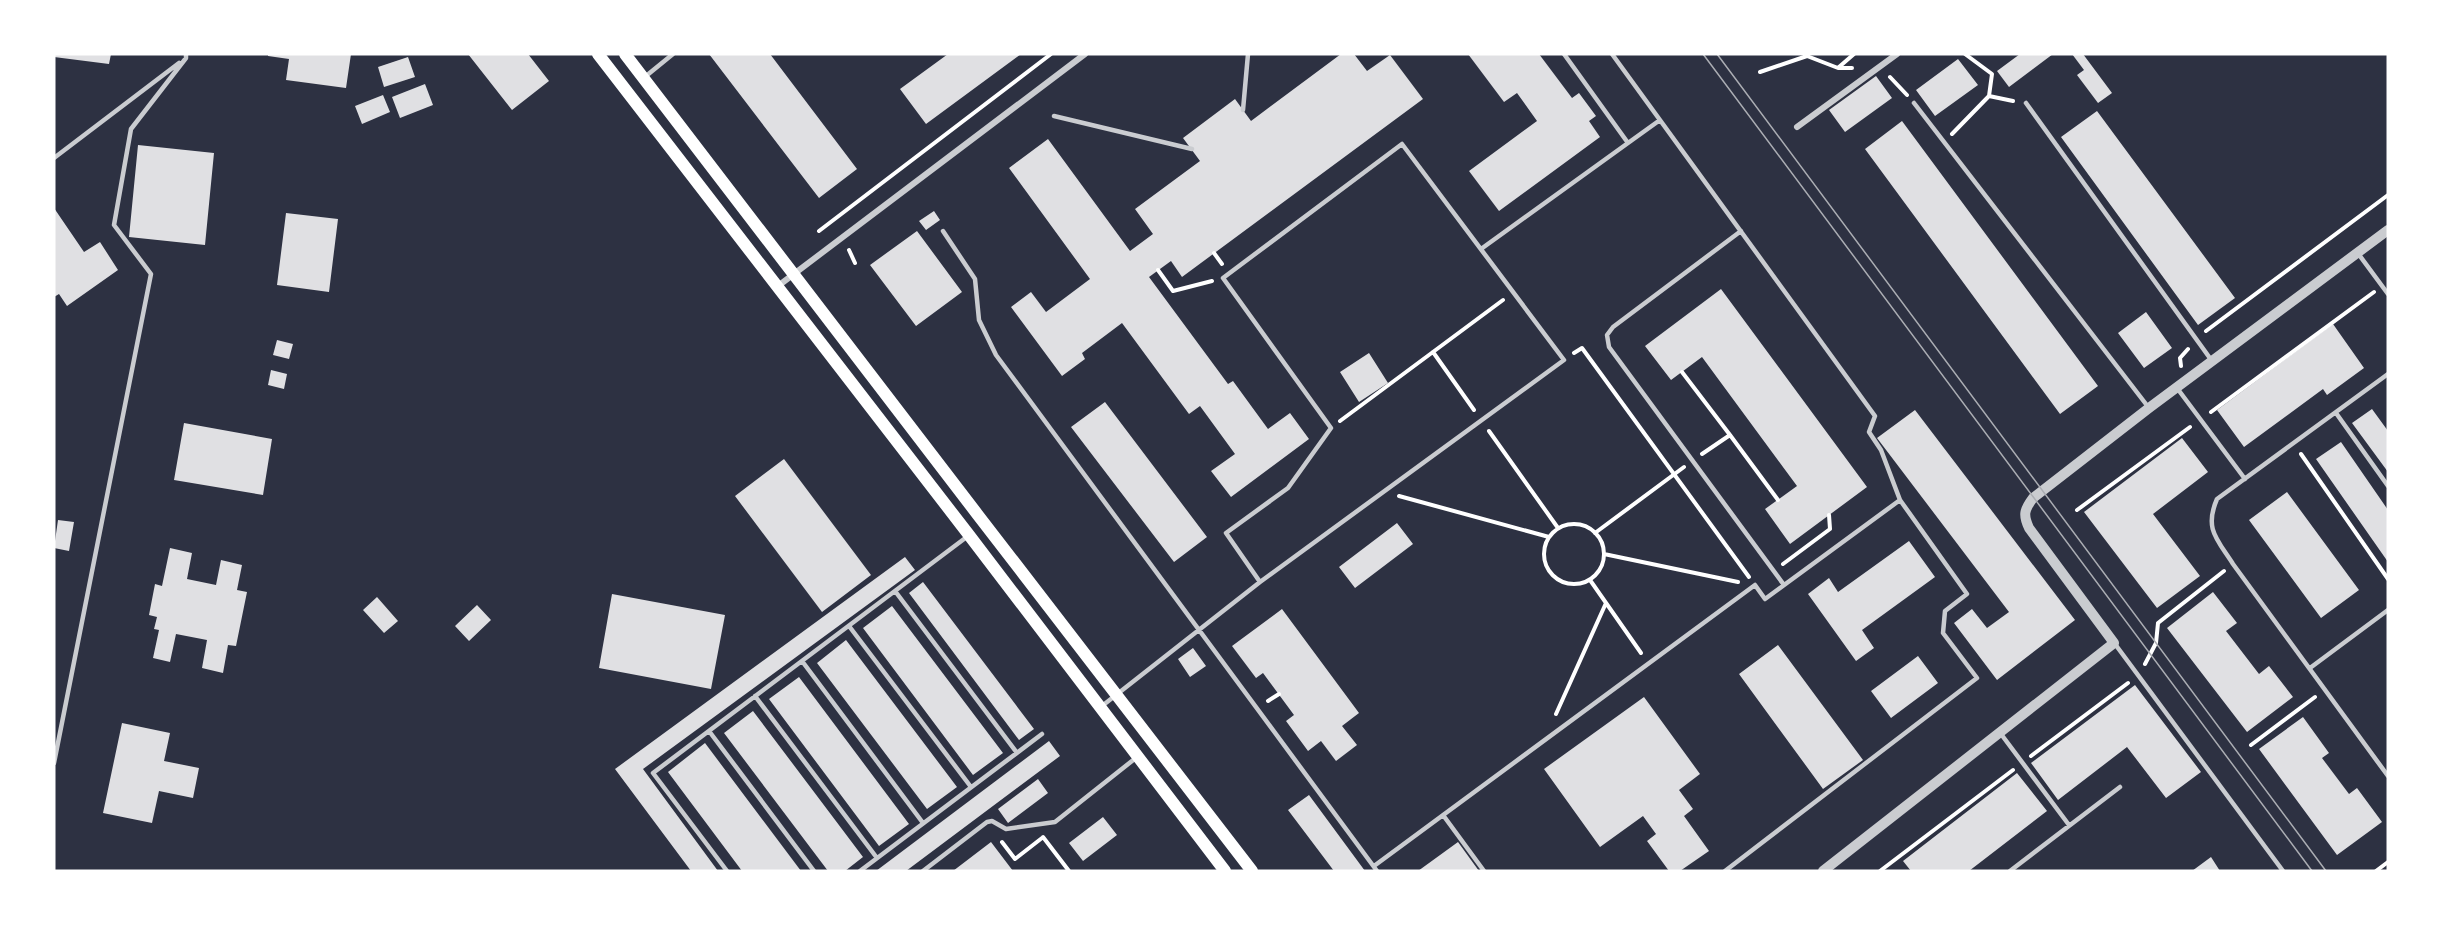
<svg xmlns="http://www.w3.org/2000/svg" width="2442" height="925" viewBox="0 0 2442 925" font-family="Merriweather,serif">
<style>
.building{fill:#e0e0e3}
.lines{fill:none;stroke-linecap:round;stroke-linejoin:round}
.path{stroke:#fff;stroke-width:4}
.service{stroke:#caccd0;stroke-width:4.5}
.minor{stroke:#caccd0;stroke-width:6}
.tertiary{stroke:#caccd0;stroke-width:10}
.secondary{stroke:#fff;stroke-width:12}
.tram{stroke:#abadb3;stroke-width:1.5}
</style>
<rect width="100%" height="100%" fill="#2d3142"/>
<path class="building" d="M 54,54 L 111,54 L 109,64 L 54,57 Z
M 268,54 L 351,54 L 346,88 L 286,80 L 289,59 L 268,56 Z
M 468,54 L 528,54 L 549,81 L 512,110 Z
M 709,54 L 770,54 L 857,169 L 819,198 Z
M 948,54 L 1021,54 L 926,124 L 900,89 Z
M 1341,54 L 1354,54 L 1367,71 L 1390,55 L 1423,99 L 1182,277 L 1171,261 L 1149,277 L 1228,384 L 1233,381 L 1268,429 L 1290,413 L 1309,439 L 1231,497 L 1211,471 L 1235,454 L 1200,406 L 1189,414 L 1122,323 L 1082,353 L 1085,359 L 1062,376 L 1011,307 L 1031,292 L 1046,312 L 1090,279 L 1009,168 L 1048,139 L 1130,251 L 1153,234 L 1135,209 L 1200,161 L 1183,138 L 1235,99 L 1251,121 Z
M 1468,54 L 1539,54 L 1572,98 L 1579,93 L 1596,116 L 1589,121 L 1600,137 L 1499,211 L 1469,171 L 1537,121 L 1517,93 L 1504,102 Z
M 2020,54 L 2053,54 L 2009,87 L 1997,71 Z
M 2072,54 L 2083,54 L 2112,93 L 2098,103 L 2077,75 L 2084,70 Z
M 408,57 L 415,77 L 384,87 L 378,67 Z
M 1958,59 L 1978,85 L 1935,116 L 1916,90 Z
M 1876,76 L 1892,98 L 1845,132 L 1829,110 Z
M 425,84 L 433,105 L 400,118 L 392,97 Z
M 383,95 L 390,112 L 362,124 L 355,106 Z
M 2097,111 L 2235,298 L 2198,325 L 2061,137 Z
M 1902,121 L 2098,386 L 2060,414 L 1865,149 Z
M 138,145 L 214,153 L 205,245 L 129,237 Z
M 54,208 L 84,252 L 100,242 L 118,270 L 67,306 L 59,294 L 54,297 Z
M 934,211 L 940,220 L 926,230 L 919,221 Z
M 286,213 L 338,219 L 329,292 L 277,285 Z
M 917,231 L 962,292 L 916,326 L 870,265 Z
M 1721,289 L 1867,487 L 1790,544 L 1765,509 L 1797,486 L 1702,357 L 1671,380 L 1645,346 Z
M 2146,312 L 2172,348 L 2144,368 L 2118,333 Z
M 2333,324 L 2364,368 L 2327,395 L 2323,389 L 2244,447 L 2217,410 Z
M 277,340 L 293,344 L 289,359 L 273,355 Z
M 1369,353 L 1388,383 L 1359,402 L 1340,372 Z
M 271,370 L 287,374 L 284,389 L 268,385 Z
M 1105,402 L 1207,537 L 1174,562 L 1071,427 Z
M 2372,409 L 2388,431 L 2388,472 L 2352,423 Z
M 1915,410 L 2075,620 L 1997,680 L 1954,623 L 1972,609 L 1987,628 L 2009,612 L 1877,438 Z
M 184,423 L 272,439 L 263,495 L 174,480 Z
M 2182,438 L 2208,472 L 2153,514 L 2200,576 L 2157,608 L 2084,512 Z
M 2341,442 L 2388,510 L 2388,562 L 2316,459 Z
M 784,459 L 871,575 L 822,612 L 735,496 Z
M 2287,492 L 2359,590 L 2321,618 L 2249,520 Z
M 58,520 L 74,522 L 69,551 L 54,548 Z
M 1397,523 L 1413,544 L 1355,588 L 1339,567 Z
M 1909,541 L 1935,577 L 1862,630 L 1874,648 L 1856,661 L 1808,594 L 1829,578 L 1838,592 Z
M 170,548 L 192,553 L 187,579 L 216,585 L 221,560 L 242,565 L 237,590 L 247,592 L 236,646 L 228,645 L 223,673 L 202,668 L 207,640 L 176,634 L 170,662 L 153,658 L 159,630 L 154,629 L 157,617 L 149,615 L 155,584 L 162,586 Z
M 905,557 L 915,570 L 643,769 L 718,871 L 691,871 L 615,769 Z
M 923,582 L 1034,729 L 1019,740 L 909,593 Z
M 2213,592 L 2237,623 L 2226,631 L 2259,674 L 2269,666 L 2293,697 L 2247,732 L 2167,628 Z
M 612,594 L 725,615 L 711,689 L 599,668 Z
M 377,597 L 398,621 L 384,633 L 363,610 Z
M 477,605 L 491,620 L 469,641 L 455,626 Z
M 892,606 L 1003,753 L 973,775 L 863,628 Z
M 1282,609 L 1359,713 L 1342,726 L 1357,745 L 1336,761 L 1321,741 L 1308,751 L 1286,721 L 1294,715 L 1263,673 L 1256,678 L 1232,646 Z
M 846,640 L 957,787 L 927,809 L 817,663 Z
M 1778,645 L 1863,760 L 1823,789 L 1739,674 Z
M 1193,648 L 1206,666 L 1190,677 L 1178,659 Z
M 1918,656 L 1938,683 L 1891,718 L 1871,691 Z
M 799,677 L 909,824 L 879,846 L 769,699 Z
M 2135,685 L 2201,772 L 2166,798 L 2127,747 L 2058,800 L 2031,763 Z
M 1644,697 L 1700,774 L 1679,790 L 1693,809 L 1684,816 L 1709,851 L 1680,871 L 1669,871 L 1647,841 L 1656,834 L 1643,816 L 1600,847 L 1544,769 Z
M 753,711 L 863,857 L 845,871 L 828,871 L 724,733 Z
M 2303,717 L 2329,753 L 2322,758 L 2349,794 L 2357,788 L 2382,822 L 2337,855 L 2259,749 Z
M 122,723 L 170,733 L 164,761 L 199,768 L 193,798 L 159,791 L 152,823 L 103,813 Z
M 1049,741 L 1060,756 L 906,871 L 876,871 Z
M 705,743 L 801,871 L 742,871 L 668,772 Z
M 2017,773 L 2047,811 L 1969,871 L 1911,871 L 1903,861 Z
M 1038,779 L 1048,793 L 1008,823 L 998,809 Z
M 1309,795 L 1365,871 L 1334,871 L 1288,810 Z
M 1103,817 L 1117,835 L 1083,861 L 1069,843 Z
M 991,842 L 1013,871 L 953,871 Z
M 1458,842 L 1479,871 L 1418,871 Z
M 2211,857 L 2220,871 L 2192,871 Z"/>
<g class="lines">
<path class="path" d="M 1965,54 L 1992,74 L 1989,96 L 2013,101
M 1839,67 L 1854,54
M 1760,72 L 1807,56 L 1838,68 L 1852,68
M 1890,77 L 1907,95
M 1952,134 L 1989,96
M 819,231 L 1051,54
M 849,250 L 855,263
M 1214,253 L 1222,264
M 1158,270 L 1173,291 L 1212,281
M 2206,331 L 2388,195
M 1433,352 L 1474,410
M 1574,353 L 1582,348 L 1749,577
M 2181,366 L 2180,358 L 2188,349
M 1682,372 L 1730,435
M 2211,412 L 2374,292
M 1340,421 L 1503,300
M 1489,431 L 1558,528
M 1702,454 L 1730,435 L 1778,500
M 2301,454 L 2388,579
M 1399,496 L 1549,537
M 2077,510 L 2190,427
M1544 554a30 30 0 1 1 60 0a30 30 0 1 1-60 0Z
M 1595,533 L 1684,467
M 1604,554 L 1738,582
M 1783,564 L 1830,529 L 1829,515
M 1590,580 L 1641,653
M 2145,664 L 2156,643 L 2158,623 L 2224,571
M 1268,701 L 1279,694
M 1556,714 L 1606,603
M 2251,745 L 2315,697
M 2031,756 L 2128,683
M 1043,837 L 1069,871
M 1002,842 L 1015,859 L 1042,838
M 1880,871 L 2013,770
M 2376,871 L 2388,862"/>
<path class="service" d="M 646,76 L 673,54
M 1914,103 L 2149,408
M 2026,103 L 2212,361
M 1243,110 L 1248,54
M 1054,116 L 1192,149
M 1628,143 L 1660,120
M 54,158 L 179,63
M 943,231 L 975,279 L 979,320 L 996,355 L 1377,871
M 1741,231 L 1613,327 L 1607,335 L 1609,347 L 1784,585
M 1481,249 L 1628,143 L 1564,54
M 2357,252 L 2388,294
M 2388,374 L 2217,499 C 2204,529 2217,539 2233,564 L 2388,776
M 2177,388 L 2245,479
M 2336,413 L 2388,486
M 895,591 L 1017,753
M 849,626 L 971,787
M 2115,644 L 2283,871
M 802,661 L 923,823
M 2310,668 L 2388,610
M 755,696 L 877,858
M 1102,706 L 1260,582 L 1564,360 L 1402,144 L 1223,278 L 1331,428 L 1288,488 L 1226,533 L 1260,582
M 709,731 L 814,871
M 2001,734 L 2069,825
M 54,763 L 151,274 L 114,225 L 131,129 L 186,58 L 186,54
M 1443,815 L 1484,871
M 1374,866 L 1755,585 L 1765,599 L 1900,500 L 1881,450 L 1869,432 L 1875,416 L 1612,54
M 727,871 L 653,773 L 968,536
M 860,871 L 1042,734
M 923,871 L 987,822 L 992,821 L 1006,829 L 1055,822 L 1137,757
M 1725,871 L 1977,678 L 1943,633 L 1945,611 L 1967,594 L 1900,500
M 2010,871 L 2120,787"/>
<path class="minor" d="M 1797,127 L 1897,54
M 778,286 L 1085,54"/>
<path class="tertiary" d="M 1823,871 L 2114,643 L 2029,528 C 2023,515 2024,510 2033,498 L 2149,408 L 2388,230"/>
<path class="secondary" d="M 598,54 L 969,535 L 1225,871
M 625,54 C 835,326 1041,600 1252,871"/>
<path class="tram" d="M 1703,54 L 2312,871
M 1717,54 L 2326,871"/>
</g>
<rect width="2442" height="925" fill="none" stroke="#ffffff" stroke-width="111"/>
</svg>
